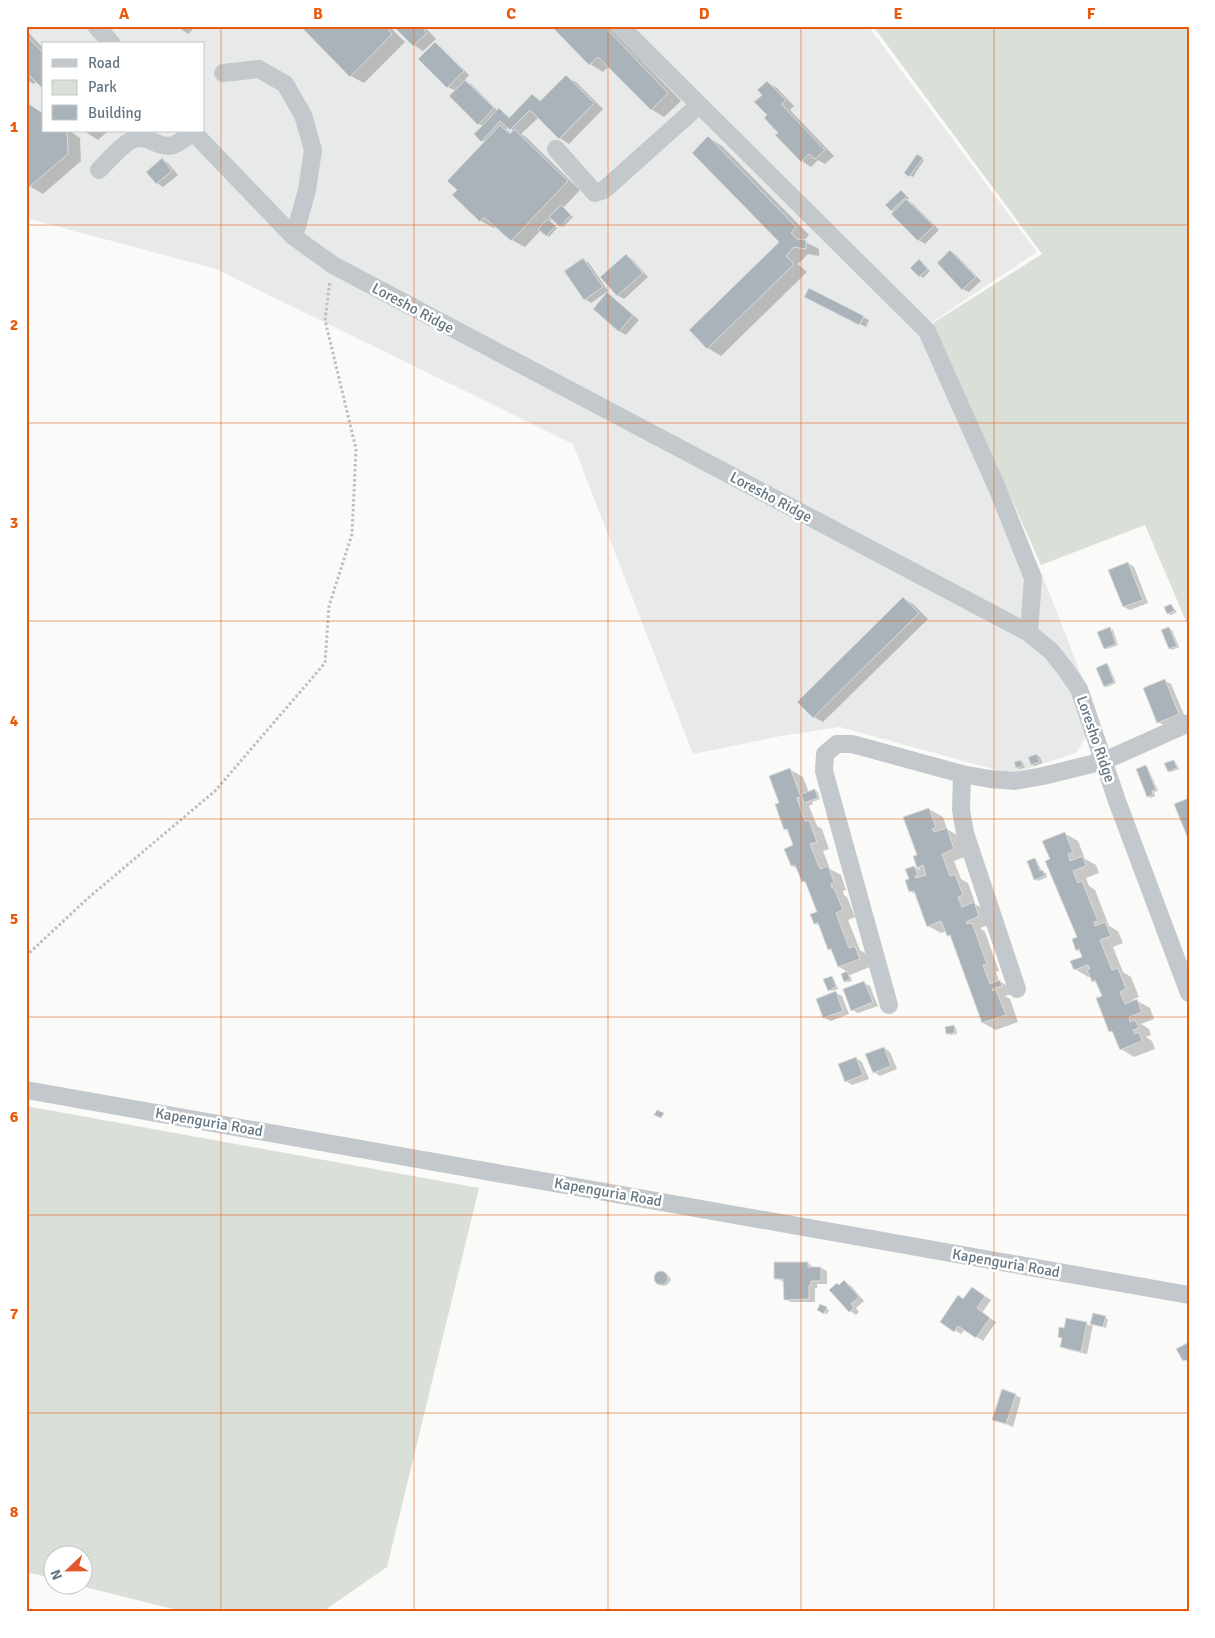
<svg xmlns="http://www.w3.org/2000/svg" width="1215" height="1638" viewBox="0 0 1215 1638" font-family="Signika,sans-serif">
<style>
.built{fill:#e8e9e9;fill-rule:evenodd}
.green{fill:#dadfd7}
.shadow{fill:#0003;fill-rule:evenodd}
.building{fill:#aab3b9;stroke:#dcdcda}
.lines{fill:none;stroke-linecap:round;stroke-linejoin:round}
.path{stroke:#bbbfc2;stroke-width:3;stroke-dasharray:2.5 2.5;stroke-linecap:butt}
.minor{stroke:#c3c8cc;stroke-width:18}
.grid{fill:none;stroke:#e8590c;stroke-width:1;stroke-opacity:0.55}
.labels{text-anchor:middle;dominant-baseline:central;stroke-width:5;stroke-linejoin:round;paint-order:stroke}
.street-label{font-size:15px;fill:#657683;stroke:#fff}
.neatline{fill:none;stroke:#e8590c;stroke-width:2}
.grid-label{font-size:16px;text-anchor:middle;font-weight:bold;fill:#e8590c}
</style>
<rect width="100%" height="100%" fill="#fafaf8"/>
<path class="built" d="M 26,26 L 868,26 L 1037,252 L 929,324 L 1044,579 L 1101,726 L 1092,728 L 1076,753 L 1011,774 L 840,727 L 781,736 L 693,754 L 573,444 L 216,269 L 26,218 ZM 44,44 L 204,44 L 204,131 L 44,131 Z"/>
<path class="green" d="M 873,26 L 1189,26 L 1189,628 L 1145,525 L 1041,565 L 933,323 L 1042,254 Z
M 26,1106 L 479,1188 L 387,1567 L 325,1610 L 311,1612 L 185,1612 L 81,1586 L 82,1556 L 52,1556 L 52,1578 L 26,1572 Z"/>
<path class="shadow" d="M 176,26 L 196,26 L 188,34 Z
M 301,26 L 389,26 L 405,42 L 364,83 L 351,76 Z
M 395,26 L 424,26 L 436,39 L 423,51 L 414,45 Z
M 552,26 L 608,26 L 681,101 L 664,117 L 651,109 L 609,66 L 603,72 L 590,64 Z
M 26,30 L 44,49 L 44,88 L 37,81 L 34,84 L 26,80 Z
M 435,43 L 441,47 L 469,75 L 464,81 L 472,85 L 498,111 L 499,110 L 511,118 L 533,96 L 542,101 L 566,77 L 576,82 L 603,109 L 569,144 L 560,138 L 539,117 L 521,134 L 527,138 L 580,190 L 563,208 L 573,217 L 563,227 L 553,218 L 550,221 L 557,228 L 549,237 L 541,230 L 525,247 L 512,240 L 496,226 L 494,228 L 481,221 L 458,190 L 485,143 L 476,134 L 483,126 L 479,124 L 456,91 L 448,87 ZM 508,127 L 514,131 L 512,133 L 506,130 Z
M 767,82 L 777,88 L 794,106 L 790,110 L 834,156 L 825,164 L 818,160 L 811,167 L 802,161 L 780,133 L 769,115 L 764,95 Z
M 44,131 L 70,131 L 80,138 L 81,161 L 43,194 L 26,184 Z
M 84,131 L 108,131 L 98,140 Z
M 709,138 L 722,146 L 809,235 L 803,241 L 819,249 L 819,256 L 808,254 L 798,264 L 807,272 L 721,356 L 708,348 L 690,330 L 780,242 Z
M 917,156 L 924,160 L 913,177 L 905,173 Z
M 162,160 L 168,163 L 178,175 L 163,187 L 157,183 L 147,172 Z
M 904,193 L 909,198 L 907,200 L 913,204 L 939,230 L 925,244 L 919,240 L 887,205 Z
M 950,252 L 956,255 L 981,281 L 969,292 L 963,289 Z
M 626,256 L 632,259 L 648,277 L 624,299 L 617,295 Z
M 583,259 L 589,263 L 608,291 L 591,303 L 585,299 Z
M 919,261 L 930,271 L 923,278 L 920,276 Z
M 608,294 L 639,320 L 626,335 L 619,331 Z
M 812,300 L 863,317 L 869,320 L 866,327 Z
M 1128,563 L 1134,567 L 1148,603 L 1130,610 L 1124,607 Z
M 903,598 L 913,604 L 928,619 L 823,722 L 814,717 Z
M 1171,605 L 1177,612 L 1171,615 L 1168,614 Z
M 1110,628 L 1113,630 L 1118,645 L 1107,649 L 1105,648 Z
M 1169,628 L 1172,630 L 1179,647 L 1172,650 L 1170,648 Z
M 1107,665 L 1109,666 L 1116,683 L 1107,687 L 1105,686 Z
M 1165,681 L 1171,684 L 1185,717 L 1164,725 L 1158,722 Z
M 1037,755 L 1040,757 L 1042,763 L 1034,766 L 1032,764 Z
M 1021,761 L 1023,763 L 1025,767 L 1020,769 L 1017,767 Z
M 1173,761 L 1176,763 L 1179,769 L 1171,772 L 1169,771 Z
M 1146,767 L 1148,768 L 1158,791 L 1154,792 L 1155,796 L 1151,798 L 1148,796 Z
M 789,769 L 803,777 L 809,793 L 815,790 L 818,792 L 820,799 L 812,802 L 813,804 L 809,806 L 817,826 L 822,829 L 829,849 L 823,851 L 830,869 L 841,875 L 846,890 L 843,891 L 844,895 L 847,897 L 855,917 L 848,920 L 860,950 L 868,955 L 872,966 L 850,975 L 852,981 L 848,982 L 845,981 L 842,974 L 848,972 L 839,967 L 820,927 L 815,923 L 818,912 L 808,884 L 803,882 L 798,869 L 792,866 L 794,846 L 789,831 L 785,829 L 780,804 Z
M 929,809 L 943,817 L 947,829 L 960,837 L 967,856 L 954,861 L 961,879 L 968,883 L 975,903 L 973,903 L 987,911 L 992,924 L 980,928 L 985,932 L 999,971 L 996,972 L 999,981 L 1013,989 L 1015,993 L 1005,996 L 1010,999 L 1018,1022 L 996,1030 L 983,1023 L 952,938 L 948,935 L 946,931 L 941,933 L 928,926 L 917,895 L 910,891 L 911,879 L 914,867 L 920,870 L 915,857 L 918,855 L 905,818 Z
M 1064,833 L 1078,841 L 1085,859 L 1096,865 L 1099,873 L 1086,878 L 1089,886 L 1095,890 L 1109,926 L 1118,931 L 1123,943 L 1113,947 L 1123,972 L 1131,977 L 1139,997 L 1133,999 L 1134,1002 L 1137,1001 L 1150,1008 L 1154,1019 L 1141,1024 L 1149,1029 L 1151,1035 L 1146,1037 L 1152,1041 L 1155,1049 L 1134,1057 L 1121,1049 L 1115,1034 L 1110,1031 L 1103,997 L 1098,984 L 1093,981 L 1091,976 L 1088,977 L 1075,969 L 1084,957 L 1081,952 L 1077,950 L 1079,938 L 1051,859 Z
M 1035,860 L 1037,861 L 1042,872 L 1046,873 L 1047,877 L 1038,881 L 1035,879 Z
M 831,977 L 834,979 L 838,989 L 831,991 L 829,990 Z
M 864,983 L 870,986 L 878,1006 L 858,1013 L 852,1010 Z
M 836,993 L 842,996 L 849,1014 L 831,1021 L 824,1018 L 817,1000 Z
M 954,1027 L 956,1028 L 957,1034 L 950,1035 L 947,1033 Z
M 884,1048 L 890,1052 L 897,1069 L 880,1076 L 874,1072 Z
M 856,1058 L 862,1062 L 869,1079 L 852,1085 L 846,1081 Z
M 808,1263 L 814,1268 L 821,1268 L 827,1271 L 827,1284 L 817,1284 L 817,1288 L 815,1288 L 815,1302 L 791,1302 L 785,1299 L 785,1282 L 775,1278 Z
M 659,1272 L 669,1276 L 671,1280 L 667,1285 L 663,1286 L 657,1281 L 657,1274 Z
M 844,1282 L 851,1286 L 864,1301 L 856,1308 L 859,1312 L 856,1315 L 850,1311 L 840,1286 Z
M 978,1292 L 991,1300 L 982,1313 L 996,1322 L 983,1341 L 965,1329 L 961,1334 L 941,1322 L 964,1301 Z
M 820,1305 L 829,1310 L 827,1314 L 818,1310 Z
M 1094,1314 L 1108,1319 L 1106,1328 L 1093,1324 L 1087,1354 L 1068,1350 L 1062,1347 L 1063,1339 L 1059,1337 L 1065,1330 L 1086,1323 L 1091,1326 Z
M 1015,1395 L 1021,1398 L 1013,1427 L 994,1419 Z"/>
<path class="building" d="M 300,26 L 385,26 L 392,34 L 350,77 Z
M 393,26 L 421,26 L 427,33 L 413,46 Z
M 551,26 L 604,26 L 668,93 L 651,110 L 598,57 L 589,65 Z
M 26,35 L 44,54 L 44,90 L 26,72 Z
M 435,42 L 464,71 L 447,88 L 418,59 Z
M 566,75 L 594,103 L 559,139 L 530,110 L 510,130 L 500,121 L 481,142 L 474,134 L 499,108 L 509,118 L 532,94 L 540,101 Z
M 465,80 L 494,108 L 478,125 L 449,96 Z
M 767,81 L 786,100 L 781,104 L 825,150 L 815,159 L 809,154 L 801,162 L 775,135 L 778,133 L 764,118 L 767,115 L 754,102 L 762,95 L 757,90 Z
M 26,104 L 29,104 L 44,114 L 44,131 L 67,131 L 68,154 L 29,187 L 26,186 Z
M 500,125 L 510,134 L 514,129 L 568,181 L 511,241 L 484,217 L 480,222 L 452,195 L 457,190 L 447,181 Z
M 708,136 L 796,227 L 791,233 L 797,239 L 806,240 L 806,249 L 794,247 L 786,256 L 794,264 L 707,349 L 689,330 L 779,242 L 692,153 Z
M 917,154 L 923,158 L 909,177 L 904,173 Z
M 162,158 L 172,171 L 156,184 L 146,172 Z
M 901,190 L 907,196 L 891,211 L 885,205 Z
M 906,199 L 934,226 L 918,241 L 891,214 Z
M 561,205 L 571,215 L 560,227 L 549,217 Z
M 548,219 L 556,226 L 546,236 L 538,229 Z
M 950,250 L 976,277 L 962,290 L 937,263 Z
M 626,254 L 643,273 L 617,296 L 600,277 Z
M 583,258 L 603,287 L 584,300 L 564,271 Z
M 919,259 L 928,269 L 919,277 L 910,268 Z
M 809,288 L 864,316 L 859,325 L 804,297 Z
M 607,292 L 633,315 L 619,332 L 593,309 Z
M 1128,562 L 1143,600 L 1123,607 L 1108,570 Z
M 903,597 L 919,613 L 813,718 L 797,702 Z
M 1171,604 L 1175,611 L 1167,614 L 1164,607 Z
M 1110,627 L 1116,644 L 1104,649 L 1097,632 Z
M 1169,627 L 1177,646 L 1169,649 L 1161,630 Z
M 1107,663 L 1114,682 L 1104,687 L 1096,668 Z
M 1165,679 L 1179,714 L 1157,723 L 1143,688 Z
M 1037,754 L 1040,762 L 1031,765 L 1028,757 Z
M 1021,760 L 1023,766 L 1016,768 L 1014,762 Z
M 1174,760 L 1177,768 L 1168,772 L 1164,763 Z
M 1146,765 L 1156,790 L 1152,791 L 1153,795 L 1147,797 L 1136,769 Z
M 790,768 L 801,797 L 797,798 L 805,821 L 809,820 L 817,842 L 810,844 L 820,869 L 828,866 L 834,882 L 831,884 L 832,888 L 834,888 L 843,910 L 836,913 L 849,948 L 855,946 L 860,959 L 838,967 L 831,949 L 828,950 L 818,923 L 814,924 L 810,914 L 817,912 L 805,881 L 802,882 L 795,865 L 791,866 L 784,849 L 793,845 L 787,829 L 784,830 L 775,804 L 779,803 L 769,776 Z
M 815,789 L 818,798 L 804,803 L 801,794 Z
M 1189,798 L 1189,841 L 1174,804 Z
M 929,808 L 936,827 L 932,829 L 934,832 L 947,828 L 954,849 L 942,854 L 950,876 L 955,874 L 963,895 L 958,897 L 962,907 L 974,902 L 979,916 L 966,922 L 967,924 L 972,923 L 987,964 L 983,965 L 990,984 L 1000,980 L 1002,986 L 992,989 L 993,991 L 996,990 L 1006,1015 L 982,1023 L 950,935 L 947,936 L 941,921 L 927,927 L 914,891 L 909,892 L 905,880 L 909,879 L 905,869 L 914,866 L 918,875 L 915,876 L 916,878 L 926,875 L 923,865 L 917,868 L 913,856 L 917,855 L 903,817 Z
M 1065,832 L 1073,852 L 1068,854 L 1070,861 L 1083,856 L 1086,866 L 1073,871 L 1078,883 L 1082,881 L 1098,921 L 1094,922 L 1095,926 L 1105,922 L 1111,936 L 1100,940 L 1112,970 L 1118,968 L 1126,989 L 1120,992 L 1125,1004 L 1137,999 L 1142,1012 L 1129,1017 L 1130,1022 L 1135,1020 L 1139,1028 L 1133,1030 L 1135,1034 L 1139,1032 L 1142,1041 L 1120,1050 L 1112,1031 L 1109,1032 L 1096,998 L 1102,996 L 1095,980 L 1092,982 L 1087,970 L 1090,969 L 1088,965 L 1074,970 L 1070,961 L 1082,957 L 1079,949 L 1076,951 L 1072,939 L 1077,937 L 1045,861 L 1050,859 L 1042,841 Z
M 1035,858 L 1040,871 L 1043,870 L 1045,876 L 1034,880 L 1027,861 Z
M 847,971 L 850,979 L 844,982 L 841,974 Z
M 832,976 L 836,987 L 828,991 L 823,979 Z
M 864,981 L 873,1002 L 851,1011 L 843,989 Z
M 836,991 L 843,1011 L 823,1018 L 816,999 Z
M 954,1025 L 955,1033 L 946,1034 L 945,1027 Z
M 884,1047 L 891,1066 L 873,1073 L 865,1054 Z
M 856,1057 L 863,1075 L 845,1082 L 838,1064 Z
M 657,1110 L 664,1113 L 661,1118 L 654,1115 Z
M 774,1262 L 808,1262 L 808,1267 L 821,1267 L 821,1281 L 811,1281 L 811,1285 L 809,1285 L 809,1299 L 784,1300 L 783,1279 L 774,1279 Z
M654 1278a7 7 0 1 1 14 0a7 7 0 1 1-14 0Z
M 844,1280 L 859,1297 L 851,1304 L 854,1308 L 849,1312 L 829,1290 L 837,1283 L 839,1285 Z
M 972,1287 L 985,1296 L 977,1308 L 990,1318 L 976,1338 L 958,1326 L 954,1332 L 940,1322 L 958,1295 L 963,1299 Z
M 820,1304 L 827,1307 L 824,1314 L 817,1310 Z
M 1093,1313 L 1106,1316 L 1103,1327 L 1090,1324 Z
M 1066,1318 L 1087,1322 L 1081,1352 L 1060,1347 L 1062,1338 L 1058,1337 L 1059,1327 L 1064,1328 Z
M 1189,1342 L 1189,1364 L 1186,1360 L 1183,1361 L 1176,1349 Z
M 1002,1389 L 1016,1394 L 1006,1424 L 992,1420 Z"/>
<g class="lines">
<path class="path" d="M 26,956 L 87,899 L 215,791 L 325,663 L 329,606 L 352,534 L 356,449 L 325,320 L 330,281"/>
<path class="minor" d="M 96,26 L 112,44
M 620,26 L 927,331 L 998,490 L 1033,578 L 1029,633
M 223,73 L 259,69 L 285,84 L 303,115 L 313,150 L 307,190 L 294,237
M 192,131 L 294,237 L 333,265 L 1029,633 L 1051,651 L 1066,670 L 1079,689 L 1117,801 L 1189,993
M 556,149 L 595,193 L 604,190 L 699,105
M 99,170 C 107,162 127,138 139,138 C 143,138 150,140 154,142 C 172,151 178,143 193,132
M 962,774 L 961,810 L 965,833 L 1017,989
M 889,1005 L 824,771 L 825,754 L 837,744 L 852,744 L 962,774 L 990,779 L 1015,781 L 1043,776 L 1104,761 L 1189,723
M 26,1090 L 1189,1295"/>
</g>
<path class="grid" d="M 221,26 L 221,1612M 414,26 L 414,1612M 608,26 L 608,1612M 801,26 L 801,1612M 994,26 L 994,1612M 26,225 L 1189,225M 26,423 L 1189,423M 26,621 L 1189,621M 26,819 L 1189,819M 26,1017 L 1189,1017M 26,1215 L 1189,1215M 26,1413 L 1189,1413"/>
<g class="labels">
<g class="street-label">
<text transform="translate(413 308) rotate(28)">Loresho Ridge</text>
<text transform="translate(771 497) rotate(28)">Loresho Ridge</text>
<text transform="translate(1096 739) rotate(71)">Loresho Ridge</text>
<text transform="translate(209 1122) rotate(10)">Kapenguria Road</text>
<text transform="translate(608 1192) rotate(10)">Kapenguria Road</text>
<text transform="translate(1006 1263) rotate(10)">Kapenguria Road</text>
</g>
</g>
<rect width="1215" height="1638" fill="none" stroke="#ffffff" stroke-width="55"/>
<rect x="42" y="42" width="162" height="90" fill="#ffffff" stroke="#c1c8cd"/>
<rect x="52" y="59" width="25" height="8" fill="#c3c8cc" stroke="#c1c8cd"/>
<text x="88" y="68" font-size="15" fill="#657683">Road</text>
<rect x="52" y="80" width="25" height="15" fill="#dadfd7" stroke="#c1c8cd"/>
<text x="88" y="92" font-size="15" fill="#657683">Park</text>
<rect x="52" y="105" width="25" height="15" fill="#aab3b9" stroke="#c1c8cd"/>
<text x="88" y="118" font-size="15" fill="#657683">Building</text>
<g transform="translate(68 1570) rotate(248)"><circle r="24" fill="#ffffff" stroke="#c1c8cd"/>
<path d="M0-4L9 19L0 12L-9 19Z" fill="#e4572e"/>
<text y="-8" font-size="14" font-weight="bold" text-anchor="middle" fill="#657683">N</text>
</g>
<rect x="28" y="28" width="1160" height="1582" class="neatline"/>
<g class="grid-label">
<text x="124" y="19">A</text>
<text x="318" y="19">B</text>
<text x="511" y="19">C</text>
<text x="704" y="19">D</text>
<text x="898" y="19">E</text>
<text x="1091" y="19">F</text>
<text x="14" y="132">1</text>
<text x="14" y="330">2</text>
<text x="14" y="528">3</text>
<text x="14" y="726">4</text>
<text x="14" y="924">5</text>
<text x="14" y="1122">6</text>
<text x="14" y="1319">7</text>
<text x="14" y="1517">8</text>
</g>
</svg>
